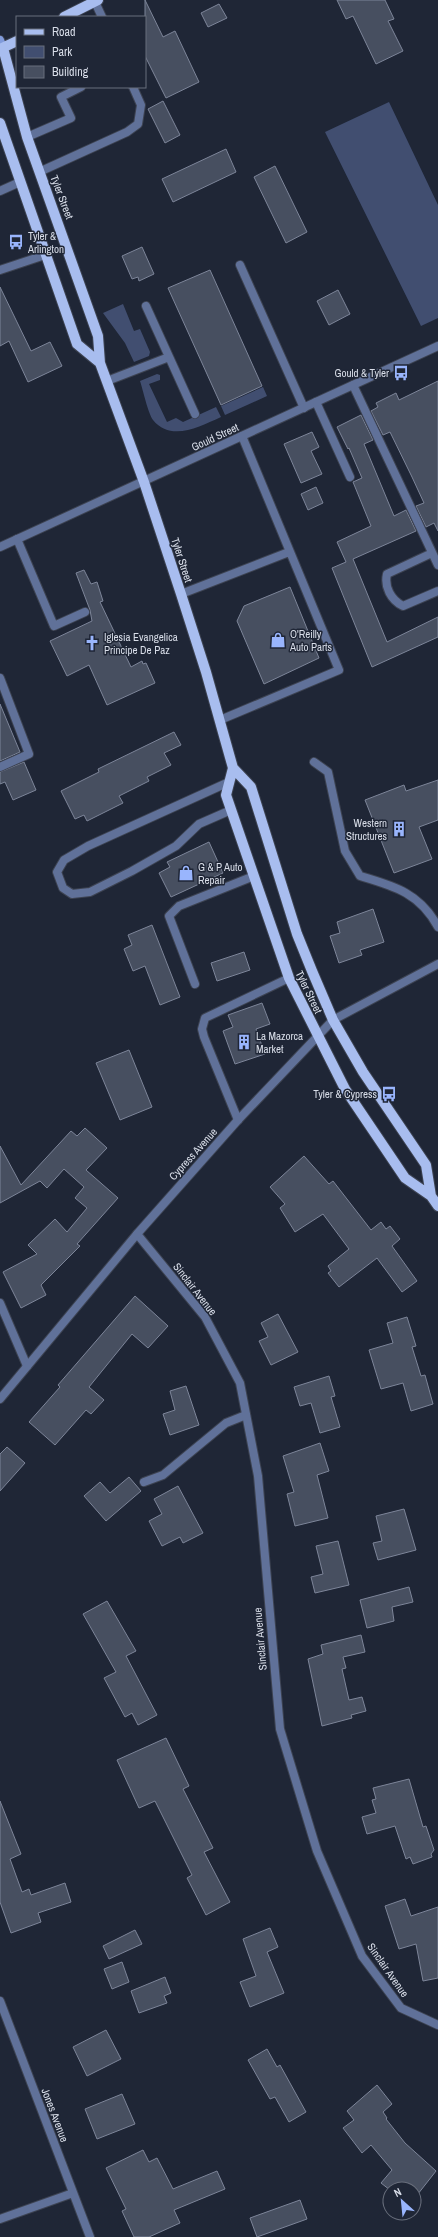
<svg xmlns="http://www.w3.org/2000/svg" width="438" height="2237" viewBox="0 0 438 2237" font-family="'Archivo Narrow',sans-serif">
<style>
.green{fill:#414e70}
.building{fill:#474f60;stroke:#7d8599}
.lines{fill:none;stroke-linecap:round;stroke-linejoin:round}
.service-casing{stroke:#3d4352;stroke-width:10}
.minor-casing{stroke:#3d4352;stroke-width:10}
.tertiary-casing{stroke:#3d4352;stroke-width:10}
.secondary-casing{stroke:#3d4352;stroke-width:10}
.primary-casing{stroke:#3d4352;stroke-width:12}
.service{stroke:#607199;stroke-width:8}
.minor{stroke:#607199;stroke-width:8}
.tertiary{stroke:#607199;stroke-width:8}
.secondary{stroke:#819bdb;stroke-width:8}
.primary{stroke:#a8bdef;stroke-width:10}
.labels{text-anchor:middle;dominant-baseline:central;stroke-width:3;stroke-linejoin:round;paint-order:stroke}
.street-label{font-size:11px;fill:#d8dde8;stroke:#1f2636}
.poi-label{font-size:11px;fill:#d8dde8;stroke:#1f2636;text-anchor:start}
</style>
<rect width="100%" height="100%" fill="#1f2636"/>
<path class="green" d="M 389,102 L 438,205 L 438,318 L 421,326 L 325,132 Z
M 123,304 L 134,331 L 140,329 L 150,352 L 149,356 L 134,362 L 125,343 L 103,313 Z
M 157,374 L 160,375 L 160,380 L 149,384 L 167,422 L 176,418 L 183,422 L 216,407 L 221,417 C 199,427 171,442 153,420 C 148,413 143,390 140,381 Z
M 263,387 L 267,396 L 225,415 L 221,406 Z"/>
<path class="building" d="M 145,0 L 163,37 L 175,31 L 199,82 L 166,98 L 145,56 Z
M 337,0 L 385,0 L 394,19 L 388,21 L 403,51 L 376,64 L 353,16 L 346,19 Z
M 219,4 L 227,18 L 208,27 L 201,13 Z
M 163,101 L 180,135 L 165,143 L 148,109 Z
M 226,149 L 236,172 L 173,202 L 162,179 Z
M 275,166 L 307,232 L 286,243 L 254,177 Z
M 142,247 L 154,274 L 139,281 L 138,277 L 132,279 L 122,256 Z
M 210,270 L 262,386 L 221,405 L 168,288 Z
M 0,287 L 31,351 L 50,342 L 62,366 L 28,382 L 9,341 L 0,346 Z
M 338,290 L 350,314 L 329,325 L 317,301 Z
M 438,381 L 438,531 L 434,523 L 426,527 L 416,506 L 424,503 L 412,477 L 390,432 L 383,435 L 371,411 L 378,407 L 376,403 L 396,393 L 399,400 Z
M 361,415 L 373,440 L 364,444 L 394,516 L 406,510 L 416,531 L 353,559 L 387,642 L 438,617 L 438,637 L 372,667 L 332,568 L 346,562 L 337,542 L 371,526 L 353,482 L 362,478 L 349,448 L 348,449 L 337,427 Z
M 312,432 L 319,447 L 311,451 L 322,474 L 301,483 L 284,444 Z
M 316,487 L 323,503 L 308,510 L 301,494 Z
M 84,570 L 91,584 L 97,582 L 103,601 L 100,602 L 131,667 L 142,661 L 143,664 L 146,663 L 155,683 L 107,705 L 89,665 L 67,676 L 50,641 L 92,621 L 90,610 L 76,573 Z
M 290,587 L 319,658 L 264,684 L 237,621 L 244,606 Z
M 0,704 L 20,752 L 0,761 Z
M 174,732 L 181,745 L 164,753 L 171,765 L 147,777 L 149,781 L 119,796 L 123,803 L 87,821 L 84,815 L 75,819 L 61,791 L 99,772 L 98,769 Z
M 24,762 L 36,790 L 13,800 L 5,782 L 0,784 L 0,772 Z
M 438,780 L 438,820 L 419,827 L 432,859 L 394,873 L 365,800 L 404,785 L 406,791 Z
M 209,842 L 223,873 L 171,897 L 159,873 L 170,867 L 167,862 Z
M 373,909 L 384,942 L 360,950 L 362,955 L 339,963 L 330,936 L 340,933 L 337,922 Z
M 152,925 L 180,997 L 160,1005 L 145,966 L 133,971 L 124,949 L 132,945 L 128,935 Z
M 244,952 L 250,970 L 217,981 L 211,963 Z
M 262,1003 L 270,1024 L 256,1029 L 265,1054 L 235,1064 L 223,1031 L 233,1027 L 228,1015 Z
M 129,1050 L 152,1107 L 120,1120 L 96,1063 Z
M 85,1128 L 107,1148 L 86,1170 L 118,1198 L 77,1244 L 80,1246 L 41,1285 L 46,1295 L 21,1308 L 3,1272 L 37,1254 L 28,1245 L 55,1219 L 67,1232 L 87,1208 L 75,1198 L 84,1187 L 64,1169 L 47,1188 L 40,1181 L 0,1203 L 0,1146 L 21,1185 L 71,1131 L 77,1136 Z
M 304,1156 L 329,1184 L 333,1181 L 371,1230 L 381,1222 L 386,1229 L 390,1226 L 400,1239 L 392,1246 L 417,1281 L 402,1292 L 377,1258 L 339,1287 L 328,1273 L 331,1271 L 328,1266 L 349,1249 L 323,1214 L 295,1232 L 280,1208 L 285,1204 L 270,1187 Z
M 135,1296 L 168,1326 L 148,1348 L 132,1334 L 89,1387 L 104,1400 L 91,1414 L 86,1410 L 55,1445 L 29,1422 L 60,1387 L 58,1385 Z
M 278,1314 L 298,1352 L 271,1365 L 259,1341 L 268,1337 L 261,1323 Z
M 407,1317 L 416,1346 L 412,1347 L 421,1376 L 425,1375 L 433,1404 L 411,1411 L 403,1383 L 381,1389 L 369,1350 L 393,1343 L 387,1323 Z
M 329,1376 L 335,1396 L 331,1397 L 340,1427 L 320,1433 L 311,1403 L 300,1406 L 294,1387 Z
M 186,1386 L 199,1425 L 170,1435 L 163,1414 L 175,1410 L 170,1391 Z
M 320,1443 L 329,1471 L 317,1475 L 328,1518 L 295,1526 L 287,1494 L 294,1492 L 283,1456 Z
M 7,1447 L 25,1463 L 0,1491 L 0,1454 Z
M 129,1477 L 141,1491 L 106,1521 L 84,1496 L 100,1482 L 110,1493 Z
M 178,1486 L 203,1533 L 183,1543 L 180,1537 L 162,1546 L 149,1521 L 162,1514 L 154,1499 Z
M 404,1509 L 416,1550 L 378,1560 L 373,1543 L 382,1541 L 376,1516 Z
M 338,1541 L 349,1585 L 315,1593 L 311,1577 L 323,1574 L 316,1546 Z
M 409,1587 L 413,1602 L 392,1607 L 394,1621 L 367,1628 L 360,1600 Z
M 107,1601 L 136,1651 L 126,1656 L 157,1715 L 138,1725 L 132,1713 L 125,1717 L 104,1678 L 116,1672 L 83,1614 Z
M 361,1635 L 365,1652 L 343,1657 L 346,1668 L 342,1669 L 349,1700 L 362,1697 L 366,1711 L 351,1715 L 352,1718 L 322,1726 L 308,1659 L 323,1654 L 321,1645 Z
M 166,1738 L 189,1786 L 183,1789 L 213,1848 L 204,1852 L 230,1902 L 206,1915 L 187,1878 L 192,1875 L 155,1801 L 139,1808 L 117,1760 Z
M 409,1779 L 423,1827 L 426,1826 L 434,1850 L 431,1854 L 432,1857 L 413,1864 L 410,1857 L 406,1859 L 395,1826 L 367,1834 L 362,1817 L 376,1813 L 372,1800 L 376,1799 L 373,1788 Z
M 0,1801 L 21,1854 L 10,1859 L 22,1892 L 29,1889 L 31,1895 L 65,1883 L 71,1902 L 38,1913 L 41,1922 L 11,1933 L 0,1902 Z
M 405,1899 L 411,1916 L 438,1907 L 438,1978 L 423,1981 L 416,1944 L 399,1949 L 385,1906 Z
M 270,1928 L 278,1947 L 267,1952 L 284,1993 L 250,2007 L 240,1982 L 256,1976 L 243,1939 Z
M 135,1930 L 142,1944 L 109,1959 L 103,1946 Z
M 122,1962 L 129,1982 L 112,1989 L 104,1969 Z
M 165,1977 L 171,1993 L 164,1996 L 167,2003 L 139,2013 L 131,1991 Z
M 106,2030 L 121,2059 L 87,2076 L 73,2047 Z
M 267,2049 L 277,2067 L 280,2065 L 306,2112 L 289,2122 L 275,2097 L 270,2099 L 248,2060 Z
M 377,2085 L 392,2104 L 383,2112 L 387,2118 L 386,2119 L 405,2143 L 436,2171 L 414,2199 L 414,2189 L 390,2190 L 381,2183 L 392,2170 L 371,2145 L 362,2153 L 343,2128 L 354,2120 L 347,2111 Z
M 122,2094 L 135,2124 L 97,2139 L 85,2109 Z
M 143,2150 L 149,2162 L 157,2158 L 173,2189 L 217,2171 L 225,2189 L 174,2210 L 180,2223 L 149,2237 L 134,2237 L 122,2211 L 126,2209 L 106,2168 Z
M 300,2200 L 307,2219 L 257,2237 L 250,2218 Z"/>
<g class="lines">
<g class="service-casing">
<path id="service" d="M 95,2 L 102,17
M 27,137 L 71,118 L 61,97 L 81,87
M 39,172 L 127,132 L 138,124 L 141,105 L 133,87
M 0,191 L 20,182
M 240,265 L 304,408
M 0,270 L 45,255
M 146,306 L 195,414
M 107,381 L 169,357
M 353,385 L 438,565
M 316,402 L 350,477
M 17,539 L 54,626 L 85,612
M 432,553 L 387,574 C 384,587 391,600 403,606 L 438,591
M 181,594 L 289,552
M 0,678 L 29,754 L 0,767
M 220,720 L 339,670 L 242,436
M 314,762 L 328,772 L 345,851 L 360,876 C 394,886 420,893 438,927
M 229,782 L 88,846 L 64,860 L 57,872 L 63,888 L 72,894 L 90,892 L 132,871 L 176,846 L 199,824 L 231,810
M 195,984 L 169,916 L 179,906 L 254,876
M 238,1120 L 204,1037 L 202,1029 L 205,1018 L 289,978
M 144,1482 L 163,1475 L 226,1423 L 246,1415"/>
</g>
<g class="minor-casing">
<path id="minor" d="M 0,547 L 438,346
M 137,1234 L 205,1317 L 240,1383 L 258,1476 L 280,1729 L 317,1851 L 362,1956 L 401,2008 L 438,2025
M 0,1303 L 27,1366
M 0,2001 L 90,2237
M 0,2219 L 73,2193"/>
</g>
<g class="tertiary-casing">
<path id="tertiary" d="M 0,1399 L 137,1234 L 238,1120 L 333,1020 L 438,964"/>
</g>
<g class="secondary-casing">
<path id="secondary" d="M 0,40 L 3,48"/>
</g>
<g class="primary-casing">
<path id="primary" d="M 64,17 L 98,0
M 3,48 L 27,137 L 98,336 L 100,363 L 144,482 L 181,594 L 206,672 L 233,768 L 251,787 L 297,934 L 312,971 L 333,1020 L 363,1072 L 426,1165 L 431,1196
M 0,49 L 17,41
M 0,123 L 77,344 L 100,363
M 233,768 L 226,795 L 289,978 L 345,1089 L 405,1178 L 431,1196 L 438,1206"/>
</g>
<use href="#service" class="service"/>
<use href="#minor" class="minor"/>
<use href="#tertiary" class="tertiary"/>
<use href="#secondary" class="secondary"/>
<use href="#primary" class="primary"/>
</g>
<defs>
<g id="bus-bare" transform="scale(1.2)"><path d="M-5-6H5V4H4V6H2V4H-2V6H-4V4H-5ZM-3.5-4V0h7V-4ZM-3.5 1.2v1.5H-2V1.2ZM2 1.2v1.5H3.5V1.2Z" fill="#99b5fd" stroke="#1f2636" stroke-width="2.5" paint-order="stroke"/></g>
<g id="shop-bare" transform="scale(1.2)"><path d="M-5-2.5h2.3a2.7 3.5 0 0 1 5.4 0H5L5.5 6h-11ZM-1.5-2.5h3a1.5 2.3 0 0 0-3 0Z" fill="#99b5fd" stroke="#1f2636" stroke-width="2.5" paint-order="stroke"/></g>
<g id="church-bare" transform="scale(1.2)"><path d="M-1.2-6h2.4v3.5h3.3v2.4h-3.3V6h-2.4V-.1h-3.3v-2.4h3.3Z" fill="#99b5fd" stroke="#1f2636" stroke-width="2.5" paint-order="stroke"/></g>
<g id="building-bare" transform="scale(1.2)"><path d="M-4-6H4V6H1V3H-1V6H-4ZM-2.5-4.3h1.7v1.8h-1.7ZM.8-4.3h1.7v1.8H.8ZM-2.5-1h1.7V.8h-1.7ZM.8-1h1.7V.8H.8Z" fill="#99b5fd" stroke="#1f2636" stroke-width="2.5" paint-order="stroke"/></g>
</defs>
<g fill-rule="evenodd">
<use href="#bus-bare" x="16" y="242"/>
<use href="#bus-bare" x="401" y="373"/>
<use href="#shop-bare" x="278" y="640"/>
<use href="#church-bare" x="92" y="643"/>
<use href="#building-bare" x="399" y="829"/>
<use href="#shop-bare" x="186" y="873"/>
<use href="#building-bare" x="244" y="1042"/>
<use href="#bus-bare" x="389" y="1094"/>
</g>
<g class="labels">
<g class="street-label">
<text transform="translate(62 197) rotate(69)">Tyler Street</text>
<text transform="translate(215 437) rotate(-25)">Gould Street</text>
<text transform="translate(182 560) rotate(72)">Tyler Street</text>
<text transform="translate(309 992) rotate(64)">Tyler Street</text>
<text transform="translate(193 1154) rotate(-48)">Cypress Avenue</text>
<text transform="translate(195 1289) rotate(52)">Sinclair Avenue</text>
<text transform="translate(260 1639) rotate(-95)">Sinclair Avenue</text>
<text transform="translate(388 1970) rotate(55)">Sinclair Avenue</text>
<text transform="translate(55 2115) rotate(69)">Jones Avenue</text>
</g>
<g class="poi-label">
<text x="28" y="236">Tyler &amp;<tspan x="28" dy="13">Arlington</tspan></text>
<text x="389" y="373" text-anchor="end">Gould &amp; Tyler</text>
<text x="290" y="634">O'Reilly<tspan x="290" dy="13">Auto Parts</tspan></text>
<text x="104" y="637">Iglesia Evangelica<tspan x="104" dy="13">Principe De Paz</tspan></text>
<text x="387" y="823" text-anchor="end">Western<tspan x="387" dy="13">Structures</tspan></text>
<text x="198" y="867">G &amp; P Auto<tspan x="198" dy="13">Repair</tspan></text>
<text x="256" y="1036">La Mazorca<tspan x="256" dy="13">Market</tspan></text>
<text x="377" y="1094" text-anchor="end">Tyler &amp; Cypress</text>
</g>
</g>
<rect x="16" y="16" width="130" height="72" fill="#1f2636" stroke="#696f7d"/>
<rect x="24" y="29" width="20" height="6" fill="#a8bdef" stroke="#696f7d"/>
<text x="52" y="36" font-size="12" fill="#d8dde8">Road</text>
<rect x="24" y="46" width="20" height="12" fill="#414e70" stroke="#696f7d"/>
<text x="52" y="56" font-size="12" fill="#d8dde8">Park</text>
<rect x="24" y="66" width="20" height="12" fill="#474f60" stroke="#696f7d"/>
<text x="52" y="76" font-size="12" fill="#d8dde8">Building</text>
<g transform="translate(402 2201) rotate(333)"><circle r="19" fill="#1f2636" stroke="#696f7d"/>
<path d="M0-3L7 15L0 10L-7 15Z" fill="#99b5fd"/>
<text y="-6" font-size="11" font-weight="bold" text-anchor="middle" fill="#d8dde8">N</text>
</g>
</svg>
